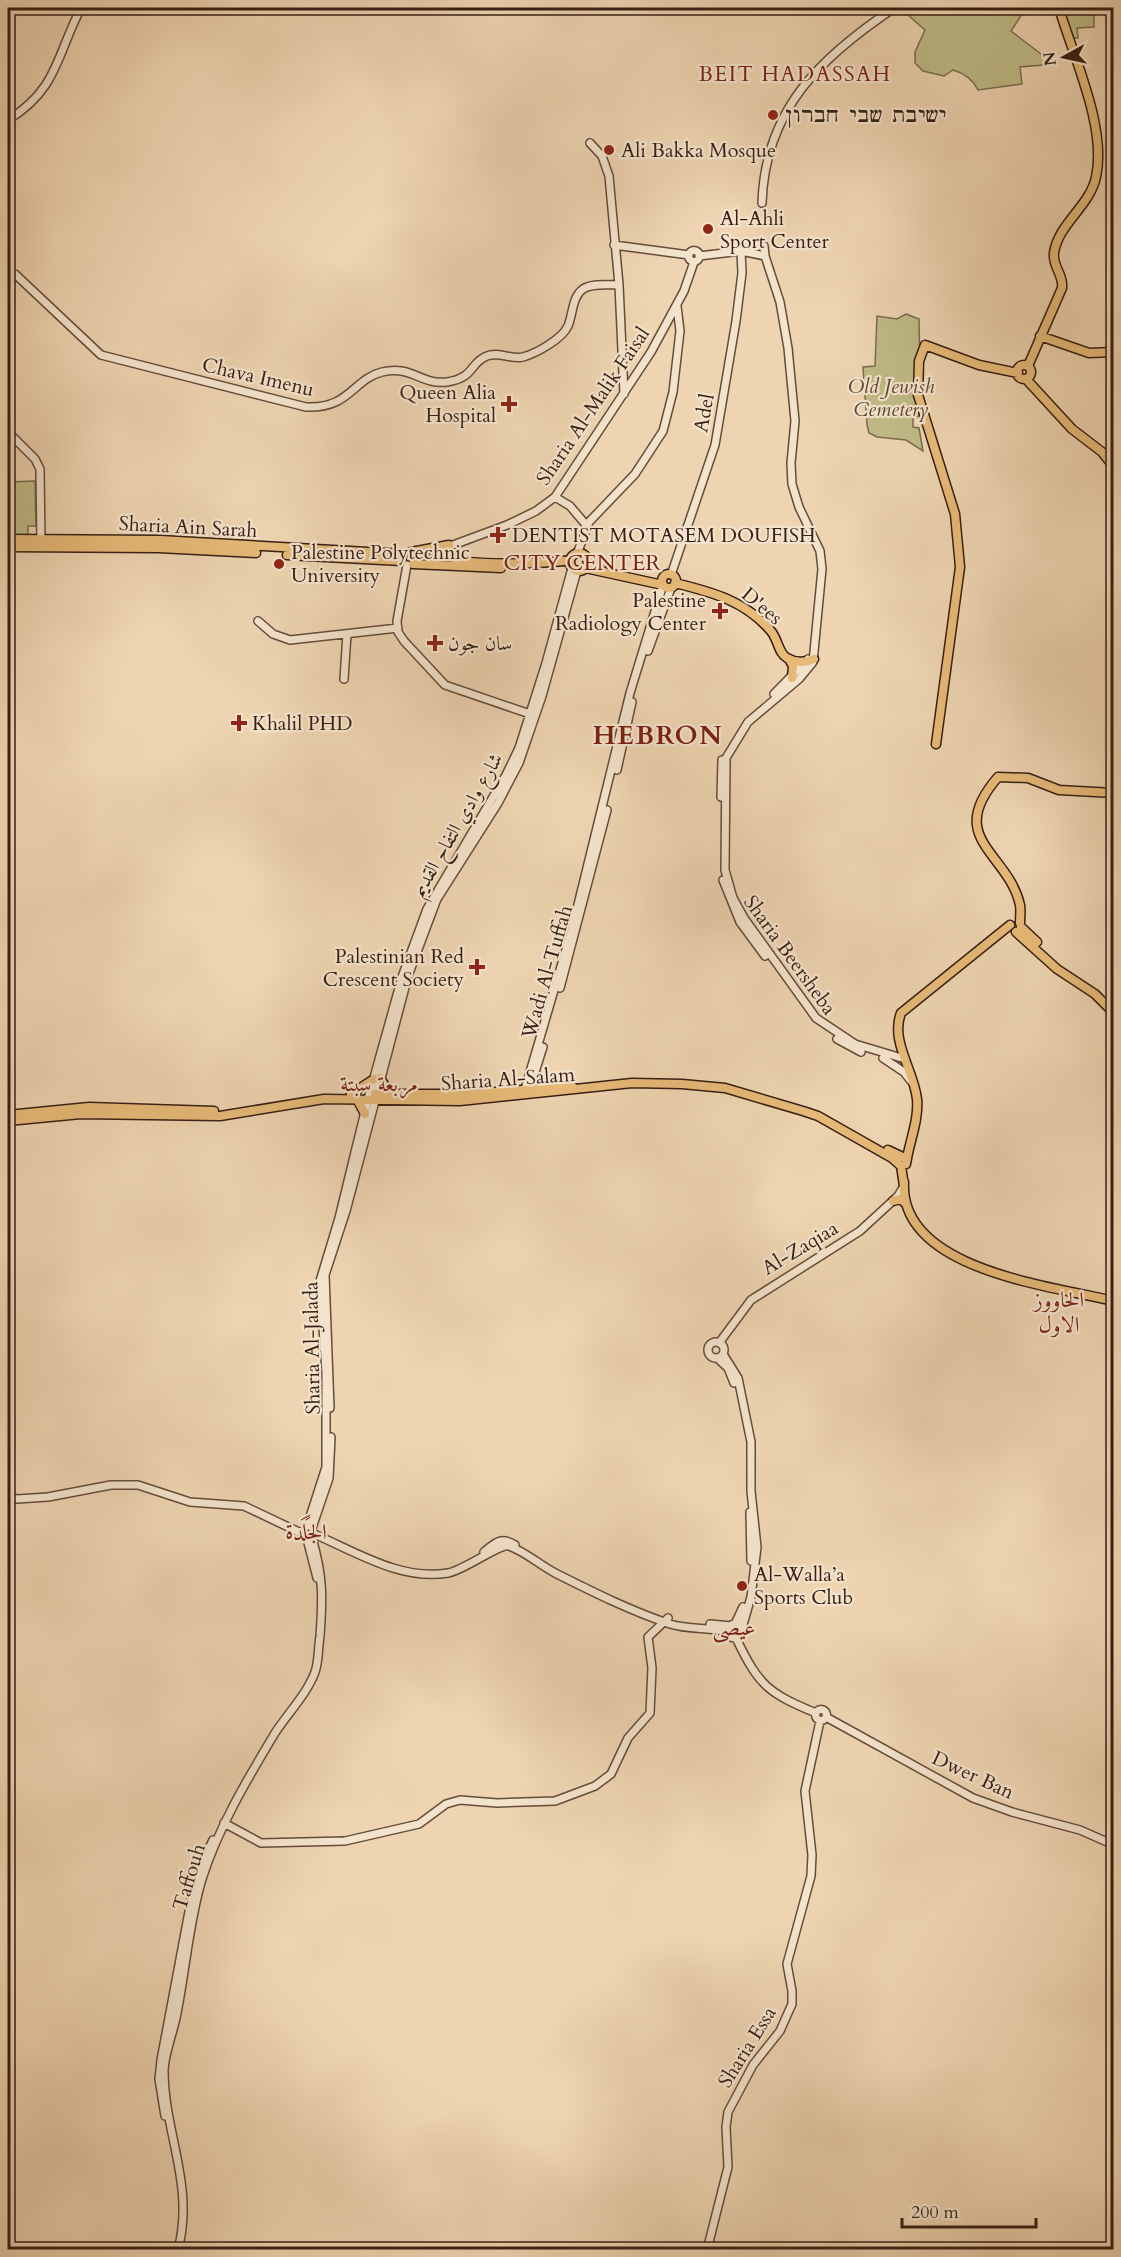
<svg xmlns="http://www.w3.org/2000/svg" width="1121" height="2257" viewBox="0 0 1121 2257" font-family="Cardo,Amiri,'Frank Ruhl Libre',serif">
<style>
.green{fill:#bfbb87;stroke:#7a6c4e;stroke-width:1.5}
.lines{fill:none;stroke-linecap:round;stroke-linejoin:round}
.minor-casing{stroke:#644c3b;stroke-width:10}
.major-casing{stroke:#361e14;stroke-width:11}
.minor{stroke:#f4e3cc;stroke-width:7}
.major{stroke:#e7ba78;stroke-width:8}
.poi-dot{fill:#8f2418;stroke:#f4e3cc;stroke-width:2}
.labels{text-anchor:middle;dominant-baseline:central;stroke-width:4.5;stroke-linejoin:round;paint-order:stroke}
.poi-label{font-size:20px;fill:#361e14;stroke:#f4e3cc;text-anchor:start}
.street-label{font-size:20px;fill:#361e14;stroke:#f4e3cc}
.park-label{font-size:20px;font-style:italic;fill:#584531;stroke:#f4e3cc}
.neighbourhood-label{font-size:21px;letter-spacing:1.5px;fill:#7a1f14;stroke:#f4e3cc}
.quarter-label{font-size:22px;fill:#7a1f14;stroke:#f4e3cc}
.district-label{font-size:26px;font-weight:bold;letter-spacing:1.5px;fill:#7a1f14;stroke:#f4e3cc}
</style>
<rect width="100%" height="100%" fill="#eed4b1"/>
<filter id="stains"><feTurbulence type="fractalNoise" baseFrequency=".00333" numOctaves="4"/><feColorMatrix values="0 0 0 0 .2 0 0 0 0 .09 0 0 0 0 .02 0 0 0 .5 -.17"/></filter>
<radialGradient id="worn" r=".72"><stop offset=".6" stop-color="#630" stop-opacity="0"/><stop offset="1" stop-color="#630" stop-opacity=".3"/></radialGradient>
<path class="green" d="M 903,8 L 1026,8 L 1011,31 L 1045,57 L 1044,65 L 1020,67 L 1022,84 L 978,90 C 973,80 964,73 953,70 L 944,76 L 923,71 L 915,63 L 915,52 L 925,30 L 901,9 Z
M 1062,8 L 1081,8 L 1094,16 L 1094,27 L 1077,28 L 1078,38 L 1073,38 L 1067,28 Z
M 906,314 L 919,319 L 921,416 L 913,417 L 913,427 L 919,428 L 923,451 L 906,440 L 877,437 L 869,433 L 867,425 L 863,367 L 875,366 L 877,316 L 897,319 Z
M 35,481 L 36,526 L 28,526 L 28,536 L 8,536 L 8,482 Z
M 446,552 L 452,561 L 450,565 L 417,560 L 419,557 Z"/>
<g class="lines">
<g class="minor-casing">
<path id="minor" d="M 8,120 C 58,89 56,56 81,8
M 590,143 L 602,156 L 609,176 L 619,285 L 624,394
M 762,203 C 765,109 821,57 894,8
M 614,245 L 689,255
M 764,246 L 765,256
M688.5 256a5.5 5.5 0 1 1 11 0a5.5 5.5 0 1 1-11 0Z
M 699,256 L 741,251 L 765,256 L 780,302 L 788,348 L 795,421 L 791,463 L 792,484 L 799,507 L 820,551 L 822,569 L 813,662 L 799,679 L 748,722 L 726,758 L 725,870 L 733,898 L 744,918 L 816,1018 L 855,1044 L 905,1059
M 8,271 L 15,274 L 101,355 L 306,407 C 350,409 353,379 382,372 C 413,365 420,385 447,382 C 475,378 470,362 487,356 C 498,351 512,360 523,357 C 537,353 562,339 568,326 C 573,314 572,297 583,289 C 592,283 608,285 619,285
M 8,432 L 35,459 L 40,469 L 41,543
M 555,497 L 570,506 L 587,526
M 445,548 L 507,525 L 536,511 L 555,497 L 651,352 L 684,291 L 694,262
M 577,554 L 589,522 L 635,474 L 663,431 L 673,392 L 680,331 L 677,306
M 407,565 L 397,621 L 398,632 L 404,641 L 445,685 L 533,715
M 671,575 L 715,445 L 736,321 L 742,273 L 741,251
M 258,621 L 273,634 L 290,640 L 398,628
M 648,651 L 671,588
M 344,679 L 347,634
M 774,694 L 808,659
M 617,770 L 632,702
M 721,797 L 722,760
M 723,880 L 740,922 L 765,956
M 560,988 L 607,810
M 837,1039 L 861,1052
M 883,1058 L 904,1072 L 911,1081
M 529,1091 L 543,1047
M 526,1094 L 525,1089 L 572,929 L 630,693 L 663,585
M708 1350a8 8 0 1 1 16 0a8 8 0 1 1-16 0Z
M 719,1343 L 751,1300 L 860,1231 L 898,1196 L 904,1186
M 723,1354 L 738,1378 L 751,1442 L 751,1491 L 757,1547 L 751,1597 L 742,1628
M 717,1358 L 728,1368 L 734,1383
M 330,1408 L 325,1275 L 346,1211 L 408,976 L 437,899 L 498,803 L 519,763 L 542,696 L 577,571
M 8,1496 L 17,1499 L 48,1497 L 111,1485 L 138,1485 L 190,1502 L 244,1506 L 301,1533
M 750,1512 L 751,1561
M 307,1526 L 326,1467 L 326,1372 L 320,1281 L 339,1218 L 368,1099 L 402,977 L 427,909 L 506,775 L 519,748 L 546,663 L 572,568
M 312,1528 L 329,1478 L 331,1437
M 314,1534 C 356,1552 401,1581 448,1573 C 465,1570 500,1543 509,1546 C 526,1552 541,1566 557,1574 C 593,1592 631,1611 670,1624 C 689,1630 709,1627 729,1632
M 307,1539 L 317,1578
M 484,1552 C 495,1543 501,1536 515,1545
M728 1631a7 7 0 1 1 14 0a7 7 0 1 1-14 0Z
M 710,1624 L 731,1626
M 735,1624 L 743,1607
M 736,1638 C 759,1686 768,1693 816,1713
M815.5 1715a5.5 5.5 0 1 1 11 0a5.5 5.5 0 1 1-11 0Z
M 826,1717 L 973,1798 L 1012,1812 L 1080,1830 L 1114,1845
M 224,1823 L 261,1843 L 345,1841 L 419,1824 L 446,1804 L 460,1800 L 497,1803 L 555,1801 L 595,1786 L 611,1774 L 628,1738 L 650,1713 L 652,1668 L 648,1637 L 668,1618
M 165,2116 L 159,2079 L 161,2060 L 191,1901 L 202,1863 L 213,1840
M 178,2250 C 195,2185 164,2133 164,2070 C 165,2051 174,2031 177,2013 C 186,1968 189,1922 202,1879 C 218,1828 248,1778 275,1733 C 288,1713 307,1694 315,1672 C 319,1661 318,1648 320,1636 C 323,1596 323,1576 312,1538
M 707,2250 L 728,2167 L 726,2127 L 728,2112 L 753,2065 L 780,2031 L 792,2004 L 792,1991 L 787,1964 L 811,1876 L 812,1855 L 805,1791 L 820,1721"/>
</g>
<g class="major-casing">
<path id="major" d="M 1040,336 L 1089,353 L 1114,352
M1017 372a7 7 0 1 1 14 0a7 7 0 1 1-14 0Z
M 1028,366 L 1062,288 C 1064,275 1052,266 1054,253 C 1058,224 1090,206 1096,177 C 1107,127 1073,56 1059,8
M 1026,379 L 1072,429 L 1102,452 L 1114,467
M 8,539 L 160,540 L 403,554
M 8,547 L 159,548 L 256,553
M 411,552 L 449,545 L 452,557 C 465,567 551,563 570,560
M570 562a9 9 0 1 1 18 0a9 9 0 1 1-18 0Z
M 287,555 L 402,561
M 587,560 L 601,565
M 413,564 L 501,568
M 585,568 L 663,585
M662 581a7 7 0 1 1 14 0a7 7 0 1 1-14 0Z
M 675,583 C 712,592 745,601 770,630 C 778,638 778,653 787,658 C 796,663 805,663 814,659
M 789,659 L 793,666 L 792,678
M 936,744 L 960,567 L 955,514 L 918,395 L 919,361 L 925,345 L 979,365 L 1018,373
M 1020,923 C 1020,918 1021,910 1020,905 C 1008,852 944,839 998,777 L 1028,778 L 1059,790 L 1114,793
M 1021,927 L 1037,942
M 1016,932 L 1057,969 L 1095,994 L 1114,1013
M 534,1077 L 543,1088
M 380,1078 L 390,1094
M 351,1094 L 374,1079
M 375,1094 L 469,1094 L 572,1086
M 357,1099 L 365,1114
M 8,1115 L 89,1107 L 214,1111
M 8,1121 L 81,1114 L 220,1116 L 324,1099 L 460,1101 L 632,1083 L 682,1084 L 725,1088 L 803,1111 L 818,1116 L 892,1158 L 901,1166 L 904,1186
M 888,1150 L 907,1159
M 906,1164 C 909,1142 919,1121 917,1099 C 914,1071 890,1041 901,1013 L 1010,925
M 904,1182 C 899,1270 1052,1286 1114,1301
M 893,1201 L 901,1199 L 906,1204"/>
</g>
<use href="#minor" class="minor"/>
<use href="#major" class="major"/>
</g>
<g class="poi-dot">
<circle cx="773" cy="115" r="6"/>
<circle cx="609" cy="150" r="6"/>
<circle cx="708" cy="229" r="6"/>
<path d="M506 395h6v6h6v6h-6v6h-6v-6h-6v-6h6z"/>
<path d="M495 526h6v6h6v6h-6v6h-6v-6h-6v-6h6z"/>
<circle cx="279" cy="564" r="6"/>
<path d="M717 602h6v6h6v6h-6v6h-6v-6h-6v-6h6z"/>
<path d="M432 634h6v6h6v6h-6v6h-6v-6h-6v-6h6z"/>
<path d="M236 714h6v6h6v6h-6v6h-6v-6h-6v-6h6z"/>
<path d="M474 958h6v6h6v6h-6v6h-6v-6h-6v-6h6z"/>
<circle cx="742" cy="1586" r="6"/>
</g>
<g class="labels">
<g class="poi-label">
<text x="785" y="115">ישיבת שבי חברון</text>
<text x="621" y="150">Ali Bakka Mosque</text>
<text x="720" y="218">Al-Ahli<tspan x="720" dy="23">Sport Center</tspan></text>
<text x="496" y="392" text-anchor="end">Queen Alia<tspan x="496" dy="23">Hospital</tspan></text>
<text x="512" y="535">DENTIST MOTASEM DOUFISH</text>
<text x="291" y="552">Palestine Polytechnic<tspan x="291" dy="23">University</tspan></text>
<text x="706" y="600" text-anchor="end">Palestine<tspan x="706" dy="23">Radiology Center</tspan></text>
<text x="448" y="643">سان جون</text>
<text x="252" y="723">Khalil PHD</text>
<text x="464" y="956" text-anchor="end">Palestinian Red<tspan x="464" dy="23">Crescent Society</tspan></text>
<text x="754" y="1574">Al-Walla’a<tspan x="754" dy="23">Sports Club</tspan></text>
</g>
<g class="street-label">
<text transform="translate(258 377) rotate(13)">Chava Imenu</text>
<text transform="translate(593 406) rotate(-56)">Sharia Al-Malik Faisal</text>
<text transform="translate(704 413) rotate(-80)">Adel</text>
<text transform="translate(188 527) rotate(3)">Sharia Ain Sarah</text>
<text transform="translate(762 606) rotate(40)">D'ees</text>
<text transform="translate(457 825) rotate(-60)">شارع وادي التفاح القديم</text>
<text transform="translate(790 955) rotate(54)">Sharia Beersheba</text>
<text transform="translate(547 972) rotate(-74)">Wadi Al-Tuffah</text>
<text transform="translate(508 1079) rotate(-4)">Sharia Al-Salam</text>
<text transform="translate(800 1248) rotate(-31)">Al-Zaqiaa</text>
<text transform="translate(312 1348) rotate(-91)">Sharia Al-Jalada</text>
<text transform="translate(973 1775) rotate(25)">Dwer Ban</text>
<text transform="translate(189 1877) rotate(-73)">Taffouh</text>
<text transform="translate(747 2047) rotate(-58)">Sharia Essa</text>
</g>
<g class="park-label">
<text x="891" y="386">Old Jewish<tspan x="891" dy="23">Cemetery</tspan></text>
</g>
<g class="neighbourhood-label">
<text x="795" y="74">BEIT HADASSAH</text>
</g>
<g class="quarter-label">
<text x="582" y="563">CITY CENTER</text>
<text x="379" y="1084">مربعة سبتة</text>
<text x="1059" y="1300">الحاووز<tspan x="1059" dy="25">الاول</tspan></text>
<text x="306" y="1532">الجًلَدة</text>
<text x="734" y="1628">عيصى</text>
</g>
<g class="district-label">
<text x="658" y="735">HEBRON</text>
</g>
</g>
<rect width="1121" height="2257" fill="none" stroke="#eed4b1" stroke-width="30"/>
<rect x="9" y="9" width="1103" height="2239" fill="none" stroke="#361e14" stroke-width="3"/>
<rect x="15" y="15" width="1091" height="2227" fill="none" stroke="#361e14" stroke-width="1.5"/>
<g transform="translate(1064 57) rotate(262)" stroke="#f4e3cc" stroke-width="4.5" paint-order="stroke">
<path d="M0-4.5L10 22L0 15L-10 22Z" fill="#361e14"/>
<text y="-9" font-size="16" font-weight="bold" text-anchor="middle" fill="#361e14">N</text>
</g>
<path d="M902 2218v9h134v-9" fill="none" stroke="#361e14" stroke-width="3"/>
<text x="911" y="2218" font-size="18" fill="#361e14" stroke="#f4e3cc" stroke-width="4.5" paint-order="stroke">200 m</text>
<rect width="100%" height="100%" filter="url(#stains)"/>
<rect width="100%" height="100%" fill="url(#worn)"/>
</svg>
